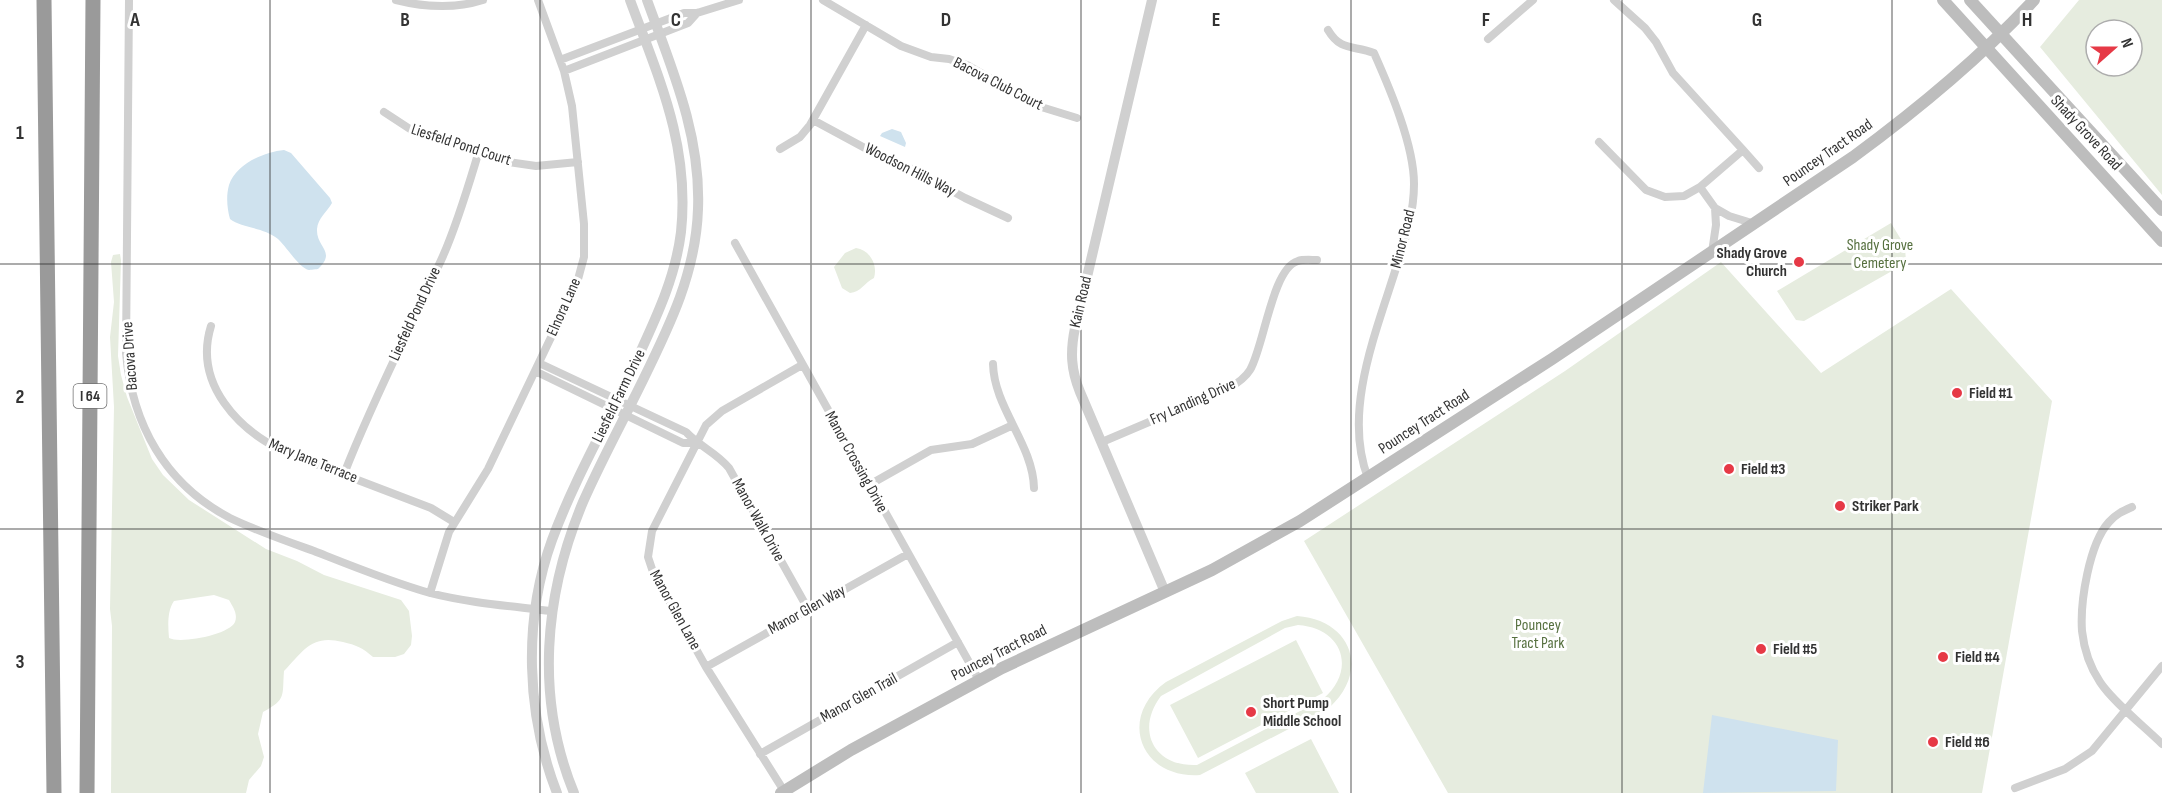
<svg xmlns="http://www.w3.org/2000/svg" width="2162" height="793" viewBox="0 0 2162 793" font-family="'Sofia Sans Condensed',sans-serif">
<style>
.green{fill:#e6ecdf;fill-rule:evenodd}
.water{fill:#cfe2ee}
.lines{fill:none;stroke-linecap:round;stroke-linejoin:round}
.minor{stroke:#d0d0d0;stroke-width:8}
.tertiary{stroke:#d0d0d0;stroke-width:10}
.secondary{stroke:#bdbdbd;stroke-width:12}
.motorway{stroke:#9a9a9a;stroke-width:15}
.grid{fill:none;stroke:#333;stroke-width:1.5;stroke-opacity:0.55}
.poi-dot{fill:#e63946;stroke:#fff;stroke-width:2}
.labels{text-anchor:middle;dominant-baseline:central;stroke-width:6;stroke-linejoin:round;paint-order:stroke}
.shield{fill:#fff;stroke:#707070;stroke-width:1.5}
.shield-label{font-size:15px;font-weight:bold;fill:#333}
.street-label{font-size:16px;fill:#333;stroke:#fff}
.park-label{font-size:16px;fill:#56703f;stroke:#fff}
.poi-label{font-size:16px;font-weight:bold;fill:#333;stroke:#fff;text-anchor:start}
.grid-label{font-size:20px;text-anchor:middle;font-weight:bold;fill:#333;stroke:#fff;stroke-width:6;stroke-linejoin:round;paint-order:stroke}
</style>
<rect width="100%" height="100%" fill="#fff"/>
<path class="green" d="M 2079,0 L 2162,0 L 2162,195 L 2040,47 ZM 2096,30 L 2132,30 L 2132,66 L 2096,66 Z
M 1891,223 L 1905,246 L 1906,263 L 1804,321 L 1796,320 L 1777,291 Z
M 856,248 C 870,250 878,265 874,278 C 864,283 861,292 850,293 L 842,288 L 834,267 L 845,253 Z
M 120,254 L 121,260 L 118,356 L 121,375 L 127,397 L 152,459 L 163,475 L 189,500 L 266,549 L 297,561 L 324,575 L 401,600 L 409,611 L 412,636 L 411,645 L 404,654 L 395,657 L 373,657 C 363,648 356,645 343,642 C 312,634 304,650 284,671 C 282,696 287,699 263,712 L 258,734 L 264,757 L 261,766 L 249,780 L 246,793 L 111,793 L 112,626 L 110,609 L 114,407 L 110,337 L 114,302 L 111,262 L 113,255 ZM 214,595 L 229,600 C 233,607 238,614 235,622 C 229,635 180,644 169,638 C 168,626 167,611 174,601 Z
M 1721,262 L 1821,373 L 1951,289 L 2052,401 L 1982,793 L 1448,793 L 1304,541 L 1565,371 Z
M 1297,616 C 1352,620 1370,671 1329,708 L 1200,775 C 1140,779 1117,717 1166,682 L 1282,621 ZM 1298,625 C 1343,628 1357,670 1323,699 L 1197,765 C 1154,767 1135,730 1161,696 L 1285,628 Z
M 1296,640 L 1323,693 L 1198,758 L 1170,705 Z
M 1311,739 L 1339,793 L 1256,793 L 1245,773 Z"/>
<path class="water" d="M 892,129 L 901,132 L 906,143 L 905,147 L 880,136 L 882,133 Z
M 284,150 L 291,153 L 330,198 L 332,203 C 327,212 318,218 317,229 C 316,248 337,251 318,269 C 318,269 309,270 309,270 C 300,269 286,246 278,239 C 263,227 241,228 230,219 C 227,208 226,196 229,185 C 236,164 264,152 284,150 Z
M 1712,715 L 1838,740 L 1836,791 L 1703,793 Z"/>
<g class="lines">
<path class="minor" d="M 129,0 L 126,353 C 132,424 165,484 230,518 C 257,531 286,541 314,551 C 352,566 391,582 430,593 C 469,603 511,606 551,611
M 396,0 C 424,7 455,9 483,0
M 823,0 L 901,46 L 931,57 L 949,59 L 967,65 L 1038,106 L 1077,118
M 1614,0 L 1645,28 L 1656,42 L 1673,73 L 1743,150 L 1700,187 L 1715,208 L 1729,216 L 1755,224
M 1328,30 C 1341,52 1354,45 1374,53 C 1390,89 1414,145 1414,184 C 1414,212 1406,238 1397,265 C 1377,330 1342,411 1368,478
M 1488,39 L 1533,0
M 560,60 L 684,13 L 697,13 L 739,0
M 564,71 L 688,23 L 697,13
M 384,112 L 413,131 L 508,162 L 536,166 L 578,162
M 813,120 L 887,160 L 912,169 L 965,198 L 1008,218
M 1599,142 L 1646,190 L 1665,197 L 1684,196 L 1700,187
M 780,149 L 800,137 L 810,125 L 866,25
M 1743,150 L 1759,168
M 735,243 L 979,680
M 1712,252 L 1716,225 L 1715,208
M 211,326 C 193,384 239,431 287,453 L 431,508 L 454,522
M 539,363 L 686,432 C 699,446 717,453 729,468 L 808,609
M 993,364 C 994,408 1033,444 1034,488
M 535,371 L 683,443 L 696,443
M 1102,442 L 1229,388 C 1238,383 1245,378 1250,370 C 1264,347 1272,268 1298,261 C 1303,259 1311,260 1317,260
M 344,474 C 373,399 410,329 443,256 C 458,222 468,187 479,151
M 869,485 L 931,450 L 972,444 L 1013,425
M 2132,507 C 2123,511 2116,514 2109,522 C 2089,544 2080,602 2082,631 C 2084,649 2090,667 2100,682 C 2113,702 2145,727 2162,744
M 430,593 L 449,532 L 488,469 L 577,283 L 584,257 L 584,224 L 572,106 L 564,71 L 538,0
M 706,667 L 908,554
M 760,754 L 958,642
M 2015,788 L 2065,769 L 2092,751 L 2162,666
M 784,791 L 706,667 L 653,572 L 648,557 L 652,531 L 706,425 L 722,411 L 802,365"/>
<path class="tertiary" d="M 1152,0 L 1075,328 C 1070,352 1071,370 1080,392 L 1165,592
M 557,793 C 526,714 523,620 552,540 C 574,480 606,425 633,368 C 653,324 675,281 681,232 C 690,145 659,79 630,0
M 574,793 C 535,698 544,595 583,502 C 601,461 623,421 643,380 C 670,325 696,272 698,209 C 701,135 672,69 647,0"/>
<path class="secondary" d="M 1943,0 L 2162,241
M 1970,0 L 2162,210
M 781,793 L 851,750 L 1002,668 L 1212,570 L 1300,521 L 1552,359 L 1853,157 C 1917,110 1980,58 2034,0"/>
<path class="motorway" d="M 44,0 L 54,793
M 87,793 L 93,0"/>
</g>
<path class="grid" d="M 270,0 L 270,793M 540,0 L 540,793M 811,0 L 811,793M 1081,0 L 1081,793M 1351,0 L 1351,793M 1622,0 L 1622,793M 1892,0 L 1892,793M 0,264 L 2162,264M 0,529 L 2162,529"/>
<g class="poi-dot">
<circle cx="1799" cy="262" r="6"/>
<circle cx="1957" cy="393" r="6"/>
<circle cx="1729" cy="469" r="6"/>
<circle cx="1840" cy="506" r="6"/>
<circle cx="1761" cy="649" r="6"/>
<circle cx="1943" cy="657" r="6"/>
<circle cx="1251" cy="712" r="6"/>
<circle cx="1933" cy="742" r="6"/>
</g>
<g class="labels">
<rect class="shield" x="73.5" y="384" width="33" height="24" rx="4.5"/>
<g class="shield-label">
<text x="90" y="396">I 64</text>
</g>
<g class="street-label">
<text transform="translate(998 84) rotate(27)">Bacova Club Court</text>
<text transform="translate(2086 133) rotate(47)">Shady Grove Road</text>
<text transform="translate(461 145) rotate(18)">Liesfeld Pond Court</text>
<text transform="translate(1828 153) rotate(-35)">Pouncey Tract Road</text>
<text transform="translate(910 170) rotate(27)">Woodson Hills Way</text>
<text transform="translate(1403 239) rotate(-76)">Minor Road</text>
<text transform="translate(1081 302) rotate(-77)">Kain Road</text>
<text transform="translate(564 307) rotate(-66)">Elnora Lane</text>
<text transform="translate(415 314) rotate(-65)">Liesfeld Pond Drive</text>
<text transform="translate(130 356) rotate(-94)">Bacova Drive</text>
<text transform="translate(619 396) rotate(-64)">Liesfeld Farm Drive</text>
<text transform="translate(1193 402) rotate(-24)">Fry Landing Drive</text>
<text transform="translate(1424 422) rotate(-33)">Pouncey Tract Road</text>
<text transform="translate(313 461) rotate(22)">Mary Jane Terrace</text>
<text transform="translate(856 462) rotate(61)">Manor Crossing Drive</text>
<text transform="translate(758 520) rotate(61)">Manor Walk Drive</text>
<text transform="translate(675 610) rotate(61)">Manor Glen Lane</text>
<text transform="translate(807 610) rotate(-29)">Manor Glen Way</text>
<text transform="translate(999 653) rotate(-27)">Pouncey Tract Road</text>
<text transform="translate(859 698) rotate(-29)">Manor Glen Trail</text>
</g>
<g class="park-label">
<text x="1880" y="245">Shady Grove<tspan x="1880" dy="18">Cemetery</tspan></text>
<text x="1538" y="625">Pouncey<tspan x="1538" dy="18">Tract Park</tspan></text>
</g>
<g class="poi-label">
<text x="1787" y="253" text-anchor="end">Shady Grove<tspan x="1787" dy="18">Church</tspan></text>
<text x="1969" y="393">Field #1</text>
<text x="1741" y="469">Field #3</text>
<text x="1852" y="506">Striker Park</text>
<text x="1773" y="649">Field #5</text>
<text x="1955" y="657">Field #4</text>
<text x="1263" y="703">Short Pump<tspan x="1263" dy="18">Middle School</tspan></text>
<text x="1945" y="742">Field #6</text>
</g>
</g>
<g class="grid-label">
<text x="135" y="26">A</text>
<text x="405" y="26">B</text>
<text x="676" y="26">C</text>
<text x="946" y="26">D</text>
<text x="1216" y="26">E</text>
<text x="1486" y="26">F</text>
<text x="1757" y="26">G</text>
<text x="2027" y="26">H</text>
<text x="20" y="139">1</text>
<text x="20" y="403">2</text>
<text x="20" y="668">3</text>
</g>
<g transform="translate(2114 48) rotate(69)"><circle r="28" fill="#ffffff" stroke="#adadad" stroke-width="1.5"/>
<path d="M0-4.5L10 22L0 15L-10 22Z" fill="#e63946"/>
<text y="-9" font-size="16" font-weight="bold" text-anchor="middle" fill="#333333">N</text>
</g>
</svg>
